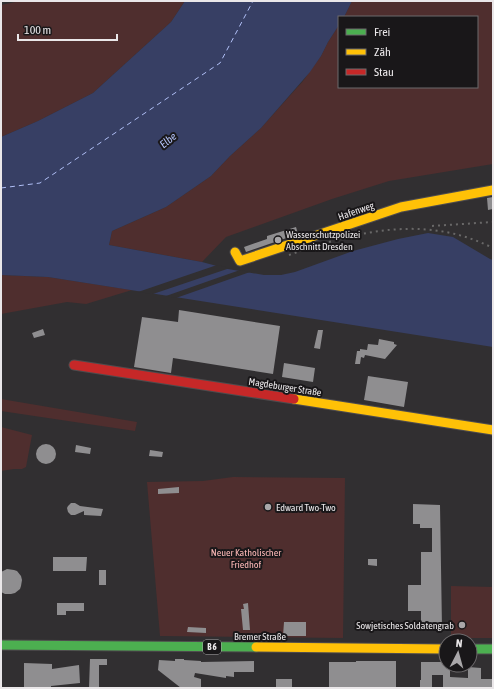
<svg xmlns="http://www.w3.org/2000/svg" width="494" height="689" viewBox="0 0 494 689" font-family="'Asap Condensed',sans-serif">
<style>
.green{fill:#4f2e2e}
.water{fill:#373f64}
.pier{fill:#312f31}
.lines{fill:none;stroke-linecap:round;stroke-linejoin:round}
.ferry{stroke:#b1c0f7;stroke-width:1;stroke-dasharray:5 4;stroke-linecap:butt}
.building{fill:#8f8e90}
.fast-casing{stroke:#4f4c4e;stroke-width:11}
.slow-casing{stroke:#4f4c4e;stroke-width:11}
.jam-casing{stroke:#4f4c4e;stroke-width:11}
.fast{stroke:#4caf50;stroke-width:9}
.slow{stroke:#ffc107;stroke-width:9}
.jam{stroke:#c62828;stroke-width:9}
.rail{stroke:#696868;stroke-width:2;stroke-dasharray:2 4;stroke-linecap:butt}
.poi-dot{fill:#a9a7a9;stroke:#191719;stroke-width:1.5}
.labels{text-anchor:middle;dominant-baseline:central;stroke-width:4;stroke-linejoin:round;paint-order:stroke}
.shield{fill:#191719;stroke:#aba9ab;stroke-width:1}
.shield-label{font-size:9px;font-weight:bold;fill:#eae7e9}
.street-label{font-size:10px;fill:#eae7e9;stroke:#191719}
.poi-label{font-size:10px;fill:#eae7e9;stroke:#191719;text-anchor:start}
.park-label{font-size:10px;fill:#fbb7b5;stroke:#191719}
.water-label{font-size:11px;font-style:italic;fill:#b1c0f7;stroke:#191719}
</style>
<rect width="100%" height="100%" fill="#312f31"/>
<path class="green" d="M 20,1 L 185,1 L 171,22 L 93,93 L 38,121 L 1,137 L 1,5 Z
M 352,1 L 493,1 L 493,164 L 389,181 L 332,199 L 226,237 L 202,262 L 109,245 L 112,231 L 166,207 L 211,176 L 230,156 L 261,128 L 303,81 L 321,56 L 328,42 L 339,25 L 339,87 L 477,87 L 477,17 L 344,17 Z
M 1,275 L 48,277 L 132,290 L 86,304 L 67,302 L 1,314 Z
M 1,399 L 137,422 L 135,431 L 1,411 Z
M 1,427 L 32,435 L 26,467 L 22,469 L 14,469 L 1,471 Z
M 233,477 L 345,478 L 343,638 L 160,636 L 147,482 L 203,481 Z
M 451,586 L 493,587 L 493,638 L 451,638 Z"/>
<path class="water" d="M 185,1 L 352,1 L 344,17 L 339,17 L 339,25 L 328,42 L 321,56 L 310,72 L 261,128 L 230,156 L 211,176 L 166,207 L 112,231 L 109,245 L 202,262 L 228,269 L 264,275 L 281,275 L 295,272 L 353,251 L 398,239 L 428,233 L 453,237 L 490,259 L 493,260 L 493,347 L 48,277 L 1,275 L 1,137 L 38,121 L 93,93 L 171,22 Z"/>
<path class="pier" d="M 217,265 L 230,268 L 153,294 L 138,292 Z
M 240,270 L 250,272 L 176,298 L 166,296 Z"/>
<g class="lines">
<path class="ferry" d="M 1,188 L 40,183 L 220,63 L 253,1"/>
</g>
<path class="building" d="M 493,197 L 493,209 L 488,210 L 487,198 Z
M 296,227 L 298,234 L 246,252 L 244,247 L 267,239 L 267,236 Z
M 179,310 L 280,326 L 273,374 L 173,358 L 171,373 L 134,367 L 142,317 L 178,322 Z
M 43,329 L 45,335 L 34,338 L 32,333 Z
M 318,330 L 323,330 L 320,349 L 314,348 Z
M 379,339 L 394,342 L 394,344 L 397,345 L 385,359 L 365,355 L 364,358 L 361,357 L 360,364 L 355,364 L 357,351 L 360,351 L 360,349 L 367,350 L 368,344 L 378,345 Z
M 284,363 L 315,368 L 313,382 L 282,377 Z
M 368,376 L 408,382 L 404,407 L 364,400 Z
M36 454a10 10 0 1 1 20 0a10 10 0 1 1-20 0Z
M 76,445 L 91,448 L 90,454 L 75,452 Z
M 150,450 L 163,452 L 162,457 L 149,456 Z
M 179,487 L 179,493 L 158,494 L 158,489 Z
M 71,503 L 75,503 L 80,506 L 103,509 L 101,516 L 84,515 L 84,511 L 75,515 L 71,515 L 68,512 L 67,508 L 68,506 Z
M 413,504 L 440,505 L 442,628 L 421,628 L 421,611 L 408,611 L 408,585 L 421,585 L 421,552 L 432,552 L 432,528 L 420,528 L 420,524 L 413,524 Z
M 53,557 L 87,557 L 86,571 L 53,571 Z
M 368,559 L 377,559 L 377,566 L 368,565 Z
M 7,569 L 14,570 L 17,571 L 21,576 L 22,580 L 21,586 L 20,589 L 15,593 L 11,594 L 5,594 L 1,592 L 1,572 Z
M 99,570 L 106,570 L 106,585 L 99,585 Z
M 57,603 L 84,603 L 84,611 L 66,611 L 66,615 L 57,615 Z
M 248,603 L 250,630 L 243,630 L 241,609 L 244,609 L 243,604 Z
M 284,622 L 306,622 L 306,636 L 283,636 Z
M 188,627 L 206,628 L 206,633 L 187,632 Z
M 90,659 L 107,659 L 107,665 L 99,665 L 99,688 L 89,688 Z
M 175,659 L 184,659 L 184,660 L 201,661 L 201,662 L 254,661 L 254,672 L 234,672 L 234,677 L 226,676 L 226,678 L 195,673 L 194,677 L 201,679 L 201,688 L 181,688 L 158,670 L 159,660 L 175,661 Z
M 356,661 L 396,661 L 396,688 L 329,688 L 329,662 L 356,662 Z
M 421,662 L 446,662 L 446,665 L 450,665 L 450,677 L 468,678 L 468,667 L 481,668 L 481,679 L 493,679 L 493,688 L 443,688 L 443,675 L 432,675 L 432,688 L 420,688 L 420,680 L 421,680 Z
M 24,663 L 52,664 L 52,669 L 79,665 L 80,683 L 51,686 L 51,688 L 24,688 Z
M 276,679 L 292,679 L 292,688 L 276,688 Z"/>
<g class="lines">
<g class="fast-casing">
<path id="fast" d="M 1,645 L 256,647
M 470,649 L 493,649"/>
</g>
<g class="slow-casing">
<path id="slow" d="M 235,252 L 240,261 L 401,207 L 493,190
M 294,399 L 493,430
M 256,647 L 446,649"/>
</g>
<g class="jam-casing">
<path id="jam" d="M 74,365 L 294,399"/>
</g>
<use href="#fast" class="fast"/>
<use href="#slow" class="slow"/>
<use href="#jam" class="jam"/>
<path class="rail" d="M 432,226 L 493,222
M 289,255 C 357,231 425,214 493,248"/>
</g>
<g class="poi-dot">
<circle cx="278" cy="240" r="4"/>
<circle cx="268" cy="507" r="4"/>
<circle cx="462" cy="625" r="4"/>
</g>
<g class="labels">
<rect class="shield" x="203" y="640" width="18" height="14" rx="3"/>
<g class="shield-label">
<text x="212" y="647">B 6</text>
</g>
<g class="street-label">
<text transform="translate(356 211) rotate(-19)">Hafenweg</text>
<text transform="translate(285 387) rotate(9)">Magdeburger Straße</text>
<text x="260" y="636">Bremer Straße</text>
</g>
<g class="poi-label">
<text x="286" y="234">Wasserschutzpolizei<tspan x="286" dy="12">Abschnitt Dresden</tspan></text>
<text x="276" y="507">Edward Two-Two</text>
<text x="454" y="625" text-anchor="end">Sowjetisches Soldatengrab</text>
</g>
<g class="park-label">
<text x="246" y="552">Neuer Katholischer<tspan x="246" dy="12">Friedhof</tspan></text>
</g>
<g class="water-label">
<text transform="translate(168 140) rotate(-39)">Elbe</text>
</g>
</g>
<rect width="494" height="689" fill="none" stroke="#eae7e9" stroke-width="4"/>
<rect x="338" y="16" width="140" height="72" fill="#191719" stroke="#6d6a6c"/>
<rect x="346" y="29" width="20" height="6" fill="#4caf50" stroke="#6d6a6c"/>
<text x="374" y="36" font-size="12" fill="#eae7e9">Frei</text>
<rect x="346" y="49" width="20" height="6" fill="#ffc107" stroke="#6d6a6c"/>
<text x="374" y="56" font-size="12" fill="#eae7e9">Zäh</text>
<rect x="346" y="69" width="20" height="6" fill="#c62828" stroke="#6d6a6c"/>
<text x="374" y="76" font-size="12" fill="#eae7e9">Stau</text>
<g transform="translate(458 653) rotate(6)"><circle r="19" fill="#191719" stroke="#6d6a6c"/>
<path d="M0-3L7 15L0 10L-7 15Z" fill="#a9a7a9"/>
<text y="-6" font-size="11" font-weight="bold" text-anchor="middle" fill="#eae7e9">N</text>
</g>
<path d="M18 34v6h99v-6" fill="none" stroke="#eae7e9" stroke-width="2"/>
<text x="24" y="34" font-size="12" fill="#eae7e9" stroke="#191719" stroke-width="3" paint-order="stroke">100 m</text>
</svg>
